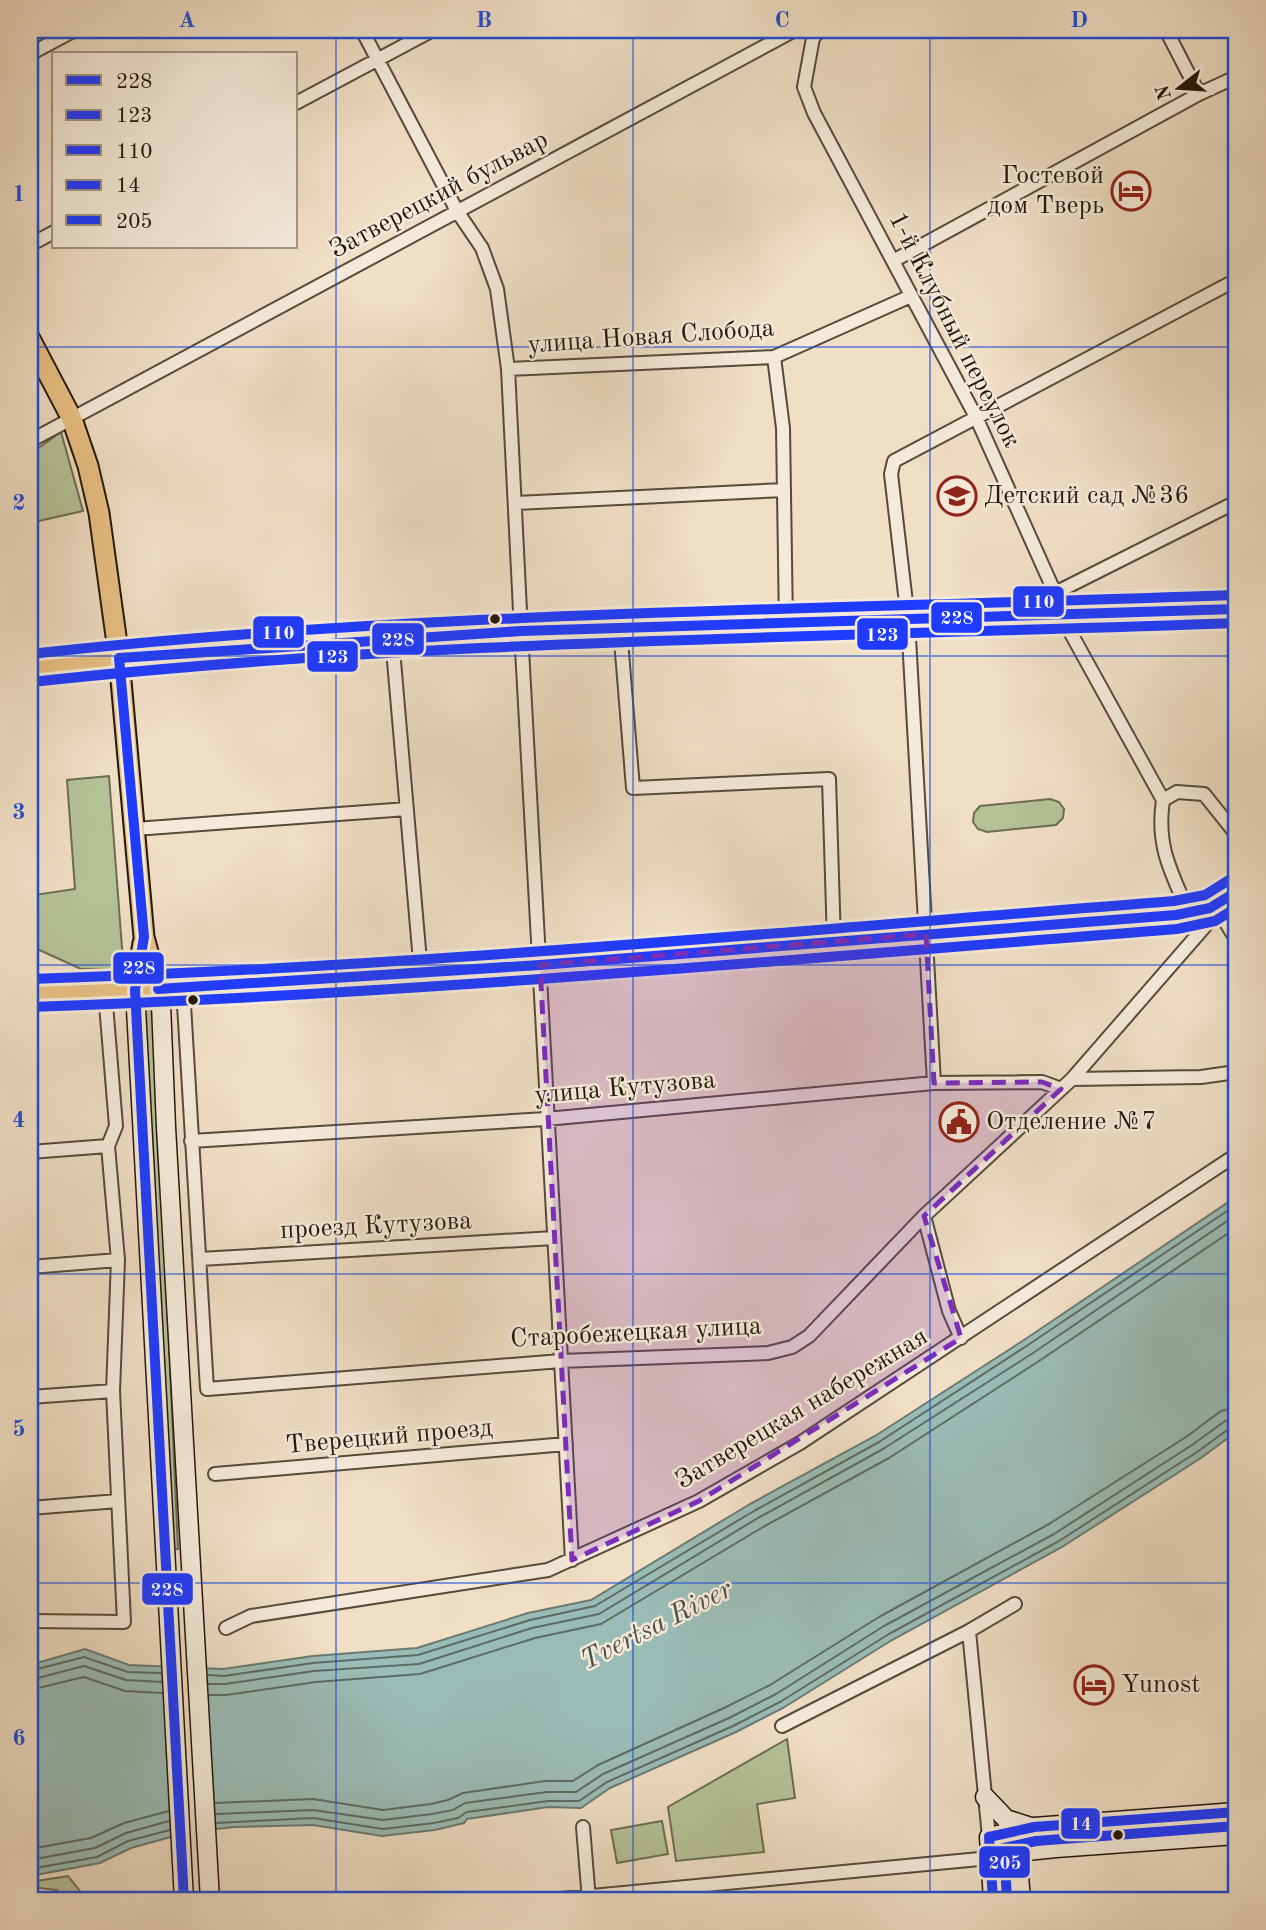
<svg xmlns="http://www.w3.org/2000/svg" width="1266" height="1930" viewBox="0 0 1266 1930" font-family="'Old Standard TT',serif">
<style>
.green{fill:#b5c298;stroke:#6c6d52;stroke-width:2}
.water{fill:#9abcb6;stroke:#6a7a72;stroke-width:2}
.pier{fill:#f0dec5}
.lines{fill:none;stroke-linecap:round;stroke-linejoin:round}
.shore{stroke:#5e6a62;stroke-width:2}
.street-casing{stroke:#564a3b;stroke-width:16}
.secondary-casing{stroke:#23180d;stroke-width:21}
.primary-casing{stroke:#23180d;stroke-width:23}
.street{stroke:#f5ead9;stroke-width:12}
.secondary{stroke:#f5ead9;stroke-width:18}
.primary{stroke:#e8bf82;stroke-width:19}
.bus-1-casing{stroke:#f5ead9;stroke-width:16}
.bus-2-casing{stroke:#f5ead9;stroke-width:16}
.bus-3-casing{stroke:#f5ead9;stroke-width:16}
.bus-4-casing{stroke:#f5ead9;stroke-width:16}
.bus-5-casing{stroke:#f5ead9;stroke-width:16}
.bus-1{stroke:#1f3bff;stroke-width:10}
.bus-2{stroke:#1f3bff;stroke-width:10}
.bus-3{stroke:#1f3bff;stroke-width:10}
.bus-4{stroke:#1f3bff;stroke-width:10}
.bus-5{stroke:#1f3bff;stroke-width:10}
.marked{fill:#7b2cbf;fill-opacity:0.2;stroke:#7b2cbf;stroke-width:5;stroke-dasharray:14 9;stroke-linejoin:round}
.grid{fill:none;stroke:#1d4ed8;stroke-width:2;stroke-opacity:0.55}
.bus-dot{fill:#23180d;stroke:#f5ead9;stroke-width:2.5}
.labels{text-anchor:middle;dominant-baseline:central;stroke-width:5;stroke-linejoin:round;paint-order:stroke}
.poi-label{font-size:26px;fill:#23180d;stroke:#f5ead9;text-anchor:start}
.street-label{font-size:26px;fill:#23180d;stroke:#f5ead9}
.water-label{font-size:28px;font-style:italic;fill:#4d5148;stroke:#f5ead9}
.line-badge{stroke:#f5ead9;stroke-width:2.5}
.badge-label{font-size:19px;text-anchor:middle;font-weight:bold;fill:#fff}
.neatline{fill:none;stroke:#1d4ed8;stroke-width:2.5}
.grid-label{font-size:23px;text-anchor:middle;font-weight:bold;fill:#1d4ed8}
</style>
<rect width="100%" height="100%" fill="#f0dec5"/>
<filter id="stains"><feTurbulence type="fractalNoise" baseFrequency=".00286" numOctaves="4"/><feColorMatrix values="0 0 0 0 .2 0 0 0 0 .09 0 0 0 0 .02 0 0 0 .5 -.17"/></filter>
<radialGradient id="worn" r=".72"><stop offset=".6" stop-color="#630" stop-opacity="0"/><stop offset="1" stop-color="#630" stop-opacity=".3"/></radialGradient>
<path class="green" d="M 61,432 L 83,511 L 30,523 L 30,454 Z
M 109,776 L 123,961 L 115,969 L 81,969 L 35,948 L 34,895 L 75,889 L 67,780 Z
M 1050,799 L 1059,802 L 1064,809 L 1063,818 L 1056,825 L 987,832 L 978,829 L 973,822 L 974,813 L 980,806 Z
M 142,1007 L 154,1007 L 178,1549 L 171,1550 Z
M 787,1739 L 795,1798 L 757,1804 L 764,1852 L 676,1861 L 668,1807 Z
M 1236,1820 L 1236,1826 L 1056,1839 L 1056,1834 Z
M 662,1821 L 668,1854 L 617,1863 L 611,1830 Z
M 68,1876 L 87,1900 L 51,1900 L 57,1890 L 30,1887 L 36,1881 Z"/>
<path class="water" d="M 1236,1197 L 1236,1432 L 1201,1458 L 1062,1547 L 892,1640 L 783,1708 L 736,1732 L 610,1788 L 581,1808 L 548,1807 L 467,1819 L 464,1823 L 435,1830 L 382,1836 L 313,1825 L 234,1827 L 189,1832 L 131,1848 L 100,1863 L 30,1876 L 30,1665 L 85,1649 L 129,1665 L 223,1669 L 313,1656 L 417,1648 L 528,1613 L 591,1600 L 750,1504 L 875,1436 L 1024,1340 Z"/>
<path class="pier" d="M 164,1663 L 207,1665 L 216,1833 L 190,1835 L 172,1841 Z"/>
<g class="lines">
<path class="shore" d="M 30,1671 L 84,1657 L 128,1672 L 161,1673
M 208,1675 L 224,1676 L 313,1663 L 418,1655 L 530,1620 L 595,1606 L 754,1511 L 879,1442 L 1028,1345 L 1236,1205
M 30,1680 L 84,1666 L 126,1680 L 162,1682
M 208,1684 L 225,1684 L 314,1671 L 419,1664 L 532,1628 L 599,1614 L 758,1518 L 883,1449 L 1033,1353 L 1236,1215
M 30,1690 L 84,1677 L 125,1691 L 162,1693
M 209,1695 L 226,1695 L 316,1682 L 420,1674 L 535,1638 L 601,1624 L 763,1527 L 889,1458 L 1039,1361 L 1236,1228
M 215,1803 L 313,1799 L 383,1810 L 431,1804 L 448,1800 L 463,1793 L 545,1781 L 573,1781 L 598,1765 L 724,1708 L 770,1685 L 879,1617 L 1049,1524 L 1186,1437 L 1221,1411 L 1236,1407
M 216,1814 L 313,1810 L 383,1820 L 432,1814 L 453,1810 L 465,1803 L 547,1792 L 576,1792 L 603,1774 L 729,1718 L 776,1694 L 884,1626 L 1054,1534 L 1192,1445 L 1225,1421 L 1236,1418
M 216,1823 L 313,1818 L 383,1829 L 434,1823 L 458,1818 L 467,1812 L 548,1801 L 579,1801 L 607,1782 L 733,1726 L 780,1702 L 889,1634 L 1059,1541 L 1197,1452 L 1230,1428 L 1236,1427
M 30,1849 L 91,1838 L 124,1823 L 169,1811
M 30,1860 L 95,1848 L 126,1833 L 169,1821
M 30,1869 L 97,1857 L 128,1841 L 170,1830"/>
<g class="street-casing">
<path id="street" d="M 362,30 L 457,211 L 482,248 L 497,289 L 508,369 L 521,631 L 572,1560
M 820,30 L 813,38 L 804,87 L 814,113 L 976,417 L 1055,593 L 1068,628 L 1163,800 C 1156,846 1171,872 1189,913
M 1166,30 L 1199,94
M 30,54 L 75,30
M 296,103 L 433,30
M 30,245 L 54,232
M 893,261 L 1199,94 L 1236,77
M 774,357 L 783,428 L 786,624
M 508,369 L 774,357 L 911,296
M 30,441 L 795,30
M 516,503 L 784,490
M 1055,593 L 1236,502
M 620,628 L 633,788 L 829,779 L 834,942
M 392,638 L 421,973
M 1163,800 L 1177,792 L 1204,794 L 1236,834
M 135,829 L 407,809
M 1218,904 L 1223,918 L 1236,939
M 183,988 L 207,1389 L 561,1361 L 768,1353 L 792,1347 L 809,1336 L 924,1216 L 1072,1079 L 1207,924 L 1210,908
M 1072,1079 L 1201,1077 L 1236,1072
M 934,1083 L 908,620 L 891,474 L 894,461 L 1236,280
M 191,1141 L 546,1119 L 934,1083 L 1042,1082 L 1061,1089
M 30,1152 L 108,1146
M 924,1216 L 949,1311 L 961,1338
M 200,1259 L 554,1238
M 30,1267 L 118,1260
M 30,1397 L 113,1391
M 215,1474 L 566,1444
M 30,1508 L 118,1501
M 30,1621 L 124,1622 L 113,1391 L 118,1260 L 108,1146 L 116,1126 L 105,992
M 226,1628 L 251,1616 L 548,1570 L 699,1501 L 800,1443 L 1236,1155
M 969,1631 L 989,1837
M 782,1726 L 969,1631 L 1015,1604
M 583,1827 L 589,1900
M 550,1900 L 990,1858"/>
</g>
<g class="secondary-casing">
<path id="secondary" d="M 158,989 L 161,1004 L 166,1127 L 210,1900
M 135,990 L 184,1900
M 985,1797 L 1006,1819 L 1031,1827
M 1017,1852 L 1021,1900
M 990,1858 L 1017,1852 L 1056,1848 L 1236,1835
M 993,1900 L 989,1837 L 1034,1827 L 1236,1812"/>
</g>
<g class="primary-casing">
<path id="primary" d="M 30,339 L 72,419 L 88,466 L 99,513 L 119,658 L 144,937 L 158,989
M 30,668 C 271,639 514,631 757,625 C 917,620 1076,615 1236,609
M 135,990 L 143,943
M 30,993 L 183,988 L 540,965 L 1176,915 L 1210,908 L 1236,892"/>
</g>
<use href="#street" class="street"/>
<use href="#secondary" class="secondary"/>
<use href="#primary" class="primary"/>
<g class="bus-1-casing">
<path id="bus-1" d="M 119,658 L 144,937 L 135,990 L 184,1900
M 119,658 L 521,631 L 1236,609
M 158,989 L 540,965 L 1176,915 L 1210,908 L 1236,892"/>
</g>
<g class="bus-2-casing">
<path id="bus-2" d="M 32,682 C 431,638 835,638 1236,623
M 30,1007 C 413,994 795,959 1177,929 L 1215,921 L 1236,908"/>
</g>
<g class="bus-3-casing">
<path id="bus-3" d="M 30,654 C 430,610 833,610 1235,595
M 30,979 C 412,967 793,931 1174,901 L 1205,895 L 1229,880"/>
</g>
<g class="bus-4-casing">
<path id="bus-4" d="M 993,1900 L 989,1837 L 1034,1827 L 1236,1812"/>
</g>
<g class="bus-5-casing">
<path id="bus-5" d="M 1007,1899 L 1004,1848 L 1036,1841 L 1236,1826"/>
</g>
<use href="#bus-1" class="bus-1"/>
<use href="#bus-2" class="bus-2"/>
<use href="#bus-3" class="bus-3"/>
<use href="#bus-4" class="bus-4"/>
<use href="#bus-5" class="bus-5"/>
</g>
<path class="marked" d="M 926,934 L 934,1083 L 1042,1082 L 1061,1089 L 924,1216 L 961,1338 L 699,1501 L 572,1560 L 540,965 Z"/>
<path class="grid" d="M 336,30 L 336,1900M 633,30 L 633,1900M 930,30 L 930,1900M 30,347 L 1236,347M 30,656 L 1236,656M 30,965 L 1236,965M 30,1274 L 1236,1274M 30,1583 L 1236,1583"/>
<defs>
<g id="hotel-ring" transform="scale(2.0125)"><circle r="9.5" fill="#f5ead9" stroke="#8f2418" stroke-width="1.5"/><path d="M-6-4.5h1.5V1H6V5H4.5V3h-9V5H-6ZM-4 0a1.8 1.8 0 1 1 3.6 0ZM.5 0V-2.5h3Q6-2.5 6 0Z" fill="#8f2418"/></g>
<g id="school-ring" transform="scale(2.0125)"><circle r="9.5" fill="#f5ead9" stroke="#8f2418" stroke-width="1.5"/><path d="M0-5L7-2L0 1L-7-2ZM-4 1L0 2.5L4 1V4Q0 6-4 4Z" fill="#8f2418"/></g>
<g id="civic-ring" transform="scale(2.0125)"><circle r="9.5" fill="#f5ead9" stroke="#8f2418" stroke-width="1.5"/><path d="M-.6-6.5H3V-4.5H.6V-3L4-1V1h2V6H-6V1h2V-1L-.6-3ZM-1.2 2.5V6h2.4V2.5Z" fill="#8f2418"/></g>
</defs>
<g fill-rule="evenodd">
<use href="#hotel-ring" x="1131" y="191"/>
<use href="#school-ring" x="957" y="496"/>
<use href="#civic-ring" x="959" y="1122"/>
<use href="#hotel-ring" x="1094" y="1685"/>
</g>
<g class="bus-dot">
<circle cx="495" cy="619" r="6"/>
<circle cx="193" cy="1000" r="6"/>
<circle cx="1118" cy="1835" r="6"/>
</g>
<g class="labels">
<g class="poi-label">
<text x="1104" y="176" text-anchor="end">Гостевой<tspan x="1104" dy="30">дом Тверь</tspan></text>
<text x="984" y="496">Детский сад №36</text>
<text x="986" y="1122">Отделение №7</text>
<text x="1121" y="1685">Yunost</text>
</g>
<g class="street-label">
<text transform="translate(439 195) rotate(-28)">Затверецкий бульвар</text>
<text transform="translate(954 330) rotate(63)">1-й Клубный переулок</text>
<text transform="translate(651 337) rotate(-4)">улица Новая Слобода</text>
<text transform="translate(625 1088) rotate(-5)">улица Кутузова</text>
<text transform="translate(376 1226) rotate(-3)">проезд Кутузова</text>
<text transform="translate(636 1333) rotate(-3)">Старобежецкая улица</text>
<text transform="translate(802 1409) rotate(-31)">Затверецкая набережная</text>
<text transform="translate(389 1437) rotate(-5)">Тверецкий проезд</text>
</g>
<g class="water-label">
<text transform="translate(657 1626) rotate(-27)">Tvertsa River</text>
</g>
</g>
<g class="line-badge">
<rect x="1012" y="585" width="53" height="33" rx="7" fill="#1f3bff"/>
<rect x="930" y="601" width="53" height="33" rx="7" fill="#1f3bff"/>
<rect x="252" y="615" width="53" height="34" rx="7" fill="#1f3bff"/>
<rect x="856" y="617" width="53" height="34" rx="7" fill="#1f3bff"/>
<rect x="371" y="622" width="54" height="34" rx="7" fill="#1f3bff"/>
<rect x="306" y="640" width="53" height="33" rx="7" fill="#1f3bff"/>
<rect x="112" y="951" width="53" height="34" rx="7" fill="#1f3bff"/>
<rect x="141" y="1572" width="53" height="34" rx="7" fill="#1f3bff"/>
<rect x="1060" y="1807" width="41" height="33" rx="7" fill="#1f3bff"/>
<rect x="978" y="1845" width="53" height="34" rx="7" fill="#1f3bff"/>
</g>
<g class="badge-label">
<text x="1038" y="608">110</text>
<text x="957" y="624">228</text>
<text x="278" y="639">110</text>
<text x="882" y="641">123</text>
<text x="398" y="646">228</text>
<text x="332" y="663">123</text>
<text x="139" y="974">228</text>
<text x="167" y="1596">228</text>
<text x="1081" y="1830">14</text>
<text x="1005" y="1869">205</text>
</g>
<rect width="1266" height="1930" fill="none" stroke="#f0dec5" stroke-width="77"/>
<rect x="52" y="52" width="245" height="196" fill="#f5ead9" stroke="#a19687" stroke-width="2"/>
<rect x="66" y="75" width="35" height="10" fill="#1f3bff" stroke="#a19687" stroke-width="2"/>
<text x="116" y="88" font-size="21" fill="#23180d">228</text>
<rect x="66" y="110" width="35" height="10" fill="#1f3bff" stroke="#a19687" stroke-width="2"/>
<text x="116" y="122" font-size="21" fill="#23180d">123</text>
<rect x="66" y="145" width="35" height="10" fill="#1f3bff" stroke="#a19687" stroke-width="2"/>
<text x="116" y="158" font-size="21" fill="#23180d">110</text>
<rect x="66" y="180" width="35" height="10" fill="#1f3bff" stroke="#a19687" stroke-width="2"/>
<text x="116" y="192" font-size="21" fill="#23180d">14</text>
<rect x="66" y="215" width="35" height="10" fill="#1f3bff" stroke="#a19687" stroke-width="2"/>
<text x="116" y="228" font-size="21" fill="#23180d">205</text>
<g transform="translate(1179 88) rotate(253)" stroke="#f5ead9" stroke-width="5" paint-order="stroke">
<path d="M0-5L12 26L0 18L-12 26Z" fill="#23180d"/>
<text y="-10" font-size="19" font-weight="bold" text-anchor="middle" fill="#23180d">N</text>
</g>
<rect x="38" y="38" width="1190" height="1854" class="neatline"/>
<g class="grid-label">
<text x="187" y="27">A</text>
<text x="484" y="27">B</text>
<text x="782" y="27">C</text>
<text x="1079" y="27">D</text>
<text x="19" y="201">1</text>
<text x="19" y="510">2</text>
<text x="19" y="819">3</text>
<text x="19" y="1127">4</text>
<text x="19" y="1436">5</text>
<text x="19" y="1745">6</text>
</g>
<rect width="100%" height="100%" filter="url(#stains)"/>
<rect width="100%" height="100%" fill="url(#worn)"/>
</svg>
